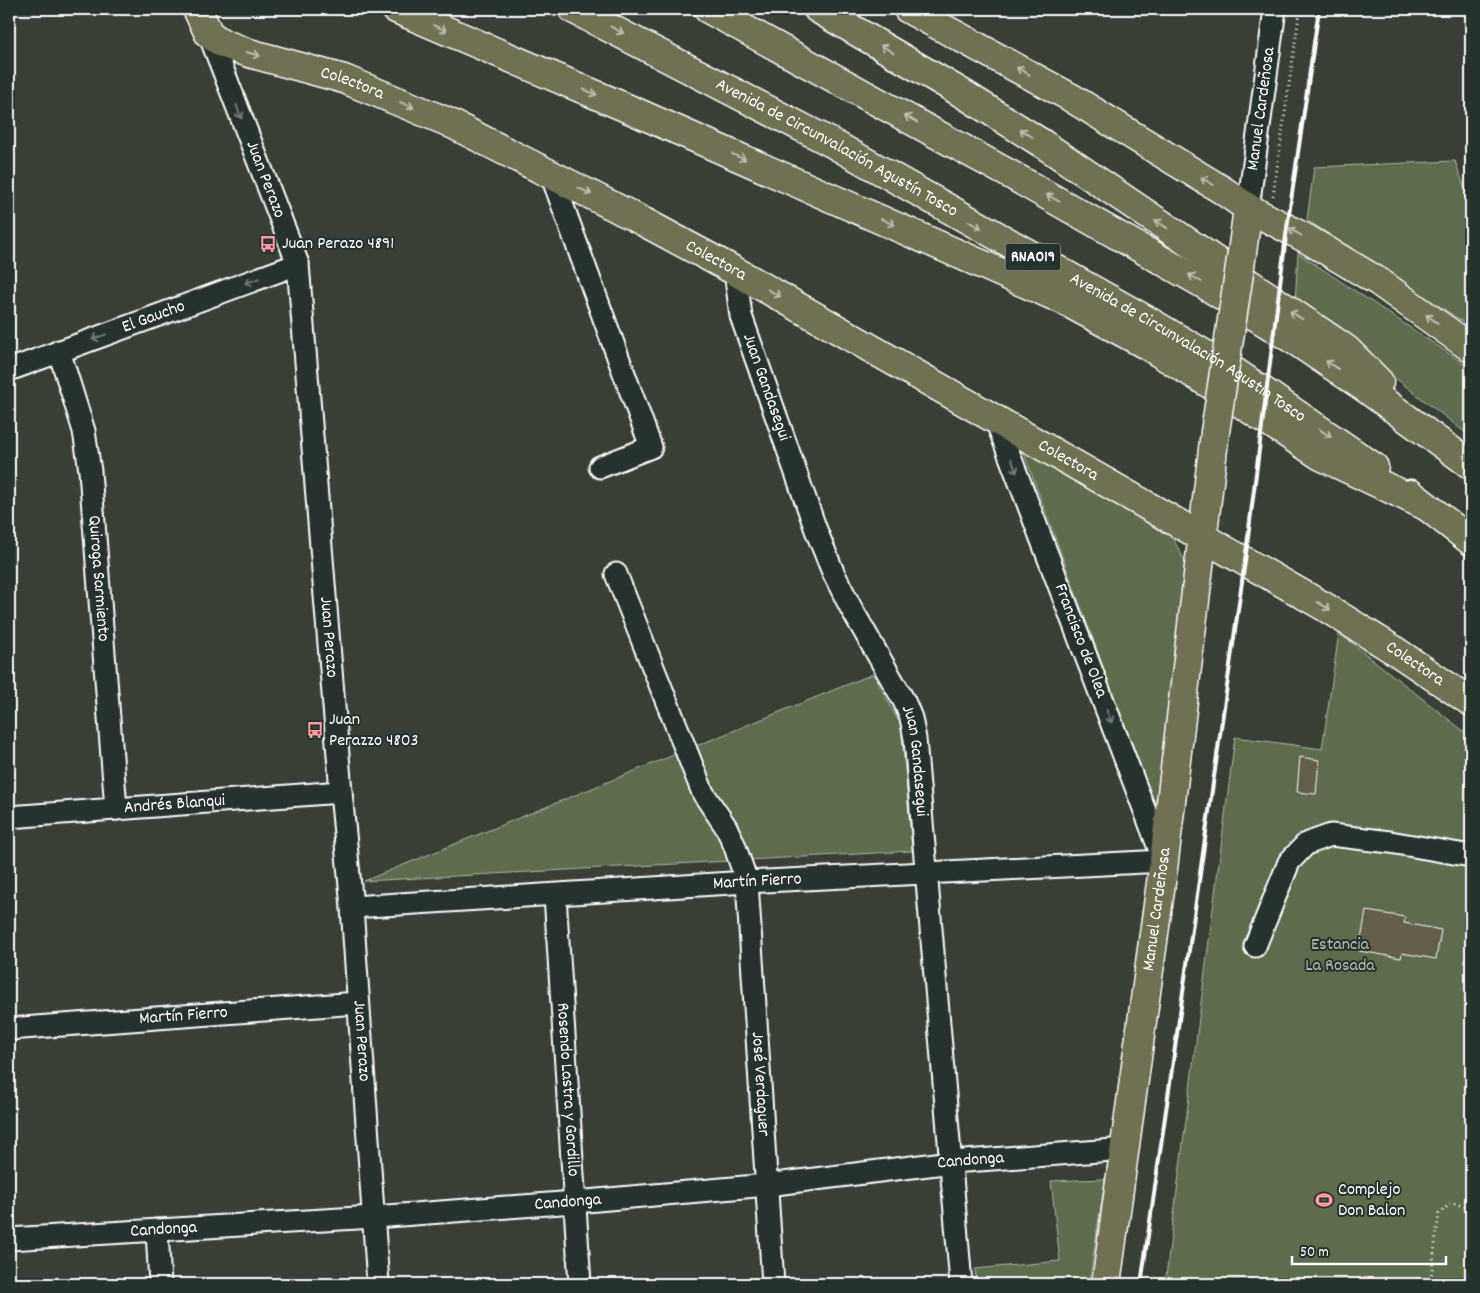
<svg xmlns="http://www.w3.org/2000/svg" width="1480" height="1293" viewBox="0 0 1480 1293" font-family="Dekko,sans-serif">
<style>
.green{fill:#5d6c4e;stroke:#aeb6a6}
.building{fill:#635e4c;stroke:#fff}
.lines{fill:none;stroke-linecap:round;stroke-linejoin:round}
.minor-casing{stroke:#fff;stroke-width:25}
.major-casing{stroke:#fff;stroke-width:31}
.highway-casing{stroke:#fff;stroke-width:31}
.path{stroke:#fff;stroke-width:3;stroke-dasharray:1 4;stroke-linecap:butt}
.minor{stroke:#26332d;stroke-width:21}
.major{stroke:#706f52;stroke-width:28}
.highway{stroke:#706f52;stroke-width:28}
.rail{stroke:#fff;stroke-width:4}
.major-bridge-casing{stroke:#fff;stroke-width:31;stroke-linecap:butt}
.major-bridge{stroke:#706f52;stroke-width:28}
.oneway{stroke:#bfbeb1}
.oneway2{stroke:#727a76}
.labels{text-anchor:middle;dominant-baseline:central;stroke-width:4;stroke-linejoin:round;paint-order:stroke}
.shield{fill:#26332d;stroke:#bec2c0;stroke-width:1}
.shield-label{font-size:16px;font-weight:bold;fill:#fff}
.street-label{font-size:18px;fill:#fff;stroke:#26332d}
.poi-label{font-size:18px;fill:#fff;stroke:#26332d;text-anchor:start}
.park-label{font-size:18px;fill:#b6bdaf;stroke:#26332d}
</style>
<rect width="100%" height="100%" fill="#384036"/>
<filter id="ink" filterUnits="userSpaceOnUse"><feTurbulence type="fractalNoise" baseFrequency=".02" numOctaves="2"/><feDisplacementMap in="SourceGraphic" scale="10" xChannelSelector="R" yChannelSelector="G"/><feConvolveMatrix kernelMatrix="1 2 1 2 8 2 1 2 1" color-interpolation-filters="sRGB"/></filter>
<g filter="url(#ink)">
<path class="green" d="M 1455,161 L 1471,205 L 1471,327 L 1307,220 L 1314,167 Z
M 1298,253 L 1471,368 L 1471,437 L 1354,346 L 1295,303 Z
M 1023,451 L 1171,535 L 1189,568 L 1158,814 Z
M 1339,633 L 1471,737 L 1471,1284 L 1165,1284 L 1235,737 L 1322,749 Z
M 873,674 L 901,725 L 912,851 L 364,881 Z
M 1105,1179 L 1089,1284 L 976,1284 L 975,1269 L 1060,1261 L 1051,1181 Z"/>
<path class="building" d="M 1300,757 L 1319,760 L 1316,794 L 1297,792 Z
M 1366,911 L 1405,917 L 1404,923 L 1441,930 L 1436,959 L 1402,953 L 1401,958 L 1359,951 Z"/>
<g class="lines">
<g class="minor-casing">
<g id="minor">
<path id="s1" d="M 209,34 L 298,264 L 341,792 L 352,907 L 378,1284"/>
<path d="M 551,174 L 651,447 L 600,467"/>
<path id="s2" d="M 1248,208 L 1275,9"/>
<path id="s3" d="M 735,271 L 741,316 L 816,530 L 833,572 L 850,606 L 904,701 L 911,718 L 915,739 L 961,1284"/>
<path id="s4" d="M 59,351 L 84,431 L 90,471 L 116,809"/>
<path id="s5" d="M 9,370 L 298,264"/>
<path id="s6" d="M 616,574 L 703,793 L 726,827 L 734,844 L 747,882 L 773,1284"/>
<path id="s7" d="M 9,817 L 341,792"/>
<path id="s8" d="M 555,895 L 580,1284"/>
<path id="s9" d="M 352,907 L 747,882 L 1164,861 L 996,420"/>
<path d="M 1255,946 L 1289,862 L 1306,844 L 1331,835 L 1390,842 L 1471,856"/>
<path id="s10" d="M 9,1029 L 358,1003"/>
<path d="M 157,1230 L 160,1284"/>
<path id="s11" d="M 9,1239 L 374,1217 L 575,1202 L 767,1185 L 952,1162 L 1126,1149"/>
</g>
</g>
<g class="major-casing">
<g id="major">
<path id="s12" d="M 197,9 L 209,34 L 222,43 L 249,53 L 344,79 L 448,122 L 644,222 L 735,271 L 1325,607 L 1394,650 L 1471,702"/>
<path d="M 908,9 L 1070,97 L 1222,190 L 1248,208 L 1307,239 L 1379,282 L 1471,348"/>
<path d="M 1242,253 L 1248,208"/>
<path id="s13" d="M 1106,1284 L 1164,861 L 1215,432"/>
</g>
</g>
<g class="highway-casing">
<g id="highway">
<path d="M 396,9 L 636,112 L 1063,300 L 1148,346 L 1231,397 L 1321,456 L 1426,506"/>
<path id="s14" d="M 573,9 L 830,142 L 1150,322 L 1235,372 L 1374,467"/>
<path d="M 708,9 L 1013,176 L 1207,286 L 1297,342 L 1365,388 L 1471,465"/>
<path d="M 818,9 L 965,95 L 1043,144 L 1346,349 L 1379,382"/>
<path d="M 1411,494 L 1471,541"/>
</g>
</g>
<path class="path" d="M 1273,196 L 1300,9
M 1430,1284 L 1439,1214 L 1451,1203 L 1471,1208"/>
<use href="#minor" class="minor"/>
<use href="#major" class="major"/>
<use href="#highway" class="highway"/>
<path class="rail" d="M 1141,1284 L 1245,561 L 1287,228 L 1319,9"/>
<g class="major-bridge-casing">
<path id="major-bridge" d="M 1215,432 L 1242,253"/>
</g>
<use href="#major-bridge" class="major-bridge"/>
</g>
<defs><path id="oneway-shaft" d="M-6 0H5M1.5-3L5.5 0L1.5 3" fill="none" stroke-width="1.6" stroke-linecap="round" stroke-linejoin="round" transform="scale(1.25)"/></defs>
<g class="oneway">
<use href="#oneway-shaft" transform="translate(440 28) rotate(23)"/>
<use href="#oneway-shaft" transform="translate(617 30) rotate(28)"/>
<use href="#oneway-shaft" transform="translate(887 49) rotate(-150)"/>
<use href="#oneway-shaft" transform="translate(253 54) rotate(15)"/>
<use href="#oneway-shaft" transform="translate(1023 71) rotate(-151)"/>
<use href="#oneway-shaft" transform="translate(590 92) rotate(23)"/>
<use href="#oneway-shaft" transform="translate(407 105) rotate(23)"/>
<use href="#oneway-shaft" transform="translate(911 119) rotate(-151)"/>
<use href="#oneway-shaft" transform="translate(1026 133) rotate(-148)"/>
<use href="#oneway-shaft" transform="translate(739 157) rotate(24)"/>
<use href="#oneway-shaft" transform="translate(1207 181) rotate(-149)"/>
<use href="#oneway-shaft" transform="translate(585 191) rotate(27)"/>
<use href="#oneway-shaft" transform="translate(1053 198) rotate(-150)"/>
<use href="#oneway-shaft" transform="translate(888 222) rotate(24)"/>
<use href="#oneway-shaft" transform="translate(1161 224) rotate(-146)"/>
<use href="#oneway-shaft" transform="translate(975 225) rotate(30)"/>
<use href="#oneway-shaft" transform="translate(1295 232) rotate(-151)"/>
<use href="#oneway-shaft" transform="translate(1195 278) rotate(-150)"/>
<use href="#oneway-shaft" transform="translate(774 293) rotate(30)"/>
<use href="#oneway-shaft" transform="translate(1296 315) rotate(-146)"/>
<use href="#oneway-shaft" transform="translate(1432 319) rotate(-144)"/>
<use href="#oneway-shaft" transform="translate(1332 365) rotate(-146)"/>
<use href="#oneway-shaft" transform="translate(1325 433) rotate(34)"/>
<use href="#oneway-shaft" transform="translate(1324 606) rotate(31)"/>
</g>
<g class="oneway2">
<use href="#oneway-shaft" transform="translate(239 112) rotate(69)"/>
<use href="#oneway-shaft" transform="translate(252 281) rotate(160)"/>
<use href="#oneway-shaft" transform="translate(99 337) rotate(160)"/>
<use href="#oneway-shaft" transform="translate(1014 466) rotate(69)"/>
<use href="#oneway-shaft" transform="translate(1109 716) rotate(69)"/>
</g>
</g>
<defs>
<g id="bus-bare" transform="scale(1.35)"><path d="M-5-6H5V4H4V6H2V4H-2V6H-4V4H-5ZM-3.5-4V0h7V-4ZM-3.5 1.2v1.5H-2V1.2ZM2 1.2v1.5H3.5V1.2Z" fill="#ff9aa2" stroke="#26332d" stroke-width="2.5" paint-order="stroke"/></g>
<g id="stadium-bare" transform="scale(1.35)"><path d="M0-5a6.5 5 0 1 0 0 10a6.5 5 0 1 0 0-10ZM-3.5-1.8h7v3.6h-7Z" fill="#ff9aa2" stroke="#26332d" stroke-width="2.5" paint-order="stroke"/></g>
</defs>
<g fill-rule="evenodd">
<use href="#bus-bare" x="268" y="244"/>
<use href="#bus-bare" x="315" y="730"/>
<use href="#stadium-bare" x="1324" y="1200"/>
</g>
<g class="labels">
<rect class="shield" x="1005.5" y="243.5" width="55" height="27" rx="4"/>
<g class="shield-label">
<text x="1033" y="257">RNA019</text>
</g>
<g class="street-label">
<text stroke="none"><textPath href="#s12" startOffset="180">Colectora</textPath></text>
<text stroke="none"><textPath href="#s2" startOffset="100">Manuel Cardeñosa</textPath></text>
<text stroke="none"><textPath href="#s14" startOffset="298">Avenida de Circunvalación Agustín Tosco</textPath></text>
<text stroke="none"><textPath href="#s1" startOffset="156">Juan Perazo</textPath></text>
<text stroke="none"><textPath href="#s12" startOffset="585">Colectora</textPath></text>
<text stroke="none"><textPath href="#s5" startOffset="154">El Gaucho</textPath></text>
<text stroke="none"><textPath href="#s14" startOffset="702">Avenida de Circunvalación Agustín Tosco</textPath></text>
<text stroke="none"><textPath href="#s3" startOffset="121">Juan Gandasegui</textPath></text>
<text stroke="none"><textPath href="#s12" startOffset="990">Colectora</textPath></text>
<text stroke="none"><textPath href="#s4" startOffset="232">Quiroga Sarmiento</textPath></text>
<text stroke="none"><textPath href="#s1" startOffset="621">Juan Perazo</textPath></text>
<text transform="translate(1080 641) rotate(69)">Francisco de Olea</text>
<text stroke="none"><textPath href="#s12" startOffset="1392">Colectora</textPath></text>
<text stroke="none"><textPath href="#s3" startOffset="526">Juan Gandasegui</textPath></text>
<text stroke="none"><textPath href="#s7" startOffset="166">Andrés Blanqui</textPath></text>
<text stroke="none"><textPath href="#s9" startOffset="406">Martín Fierro</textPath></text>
<text stroke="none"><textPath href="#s13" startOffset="378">Manuel Cardeñosa</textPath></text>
<text stroke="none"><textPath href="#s10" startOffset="175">Martín Fierro</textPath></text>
<text stroke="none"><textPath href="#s1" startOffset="1026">Juan Perazo</textPath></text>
<text stroke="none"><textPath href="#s6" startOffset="538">José Verdaguer</textPath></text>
<text stroke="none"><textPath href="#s8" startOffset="195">Rosendo Lastra y Gordillo</textPath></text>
<text stroke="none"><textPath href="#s11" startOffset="965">Candonga</textPath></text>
<text stroke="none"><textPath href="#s11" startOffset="560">Candonga</textPath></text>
<text stroke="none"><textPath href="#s11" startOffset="155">Candonga</textPath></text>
</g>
<g class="poi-label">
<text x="282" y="244">Juan Perazo 4891</text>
<text x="329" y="720">Juan<tspan x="329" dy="21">Perazzo 4803</tspan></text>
<text x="1338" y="1190">Complejo<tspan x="1338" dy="21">Don Balon</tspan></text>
</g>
<g class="park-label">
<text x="1340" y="945">Estancia<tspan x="1340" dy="21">La Rosada</tspan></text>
</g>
</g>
<rect width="1480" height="1293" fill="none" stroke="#26332d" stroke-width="30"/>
<rect x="15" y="15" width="1450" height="1263" fill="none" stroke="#fff" stroke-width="2" filter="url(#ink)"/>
<path d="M1292 1256v8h154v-8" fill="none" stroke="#ffffff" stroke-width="2.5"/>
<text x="1300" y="1256" font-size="15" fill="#ffffff" stroke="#26332d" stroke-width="4" paint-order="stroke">50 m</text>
</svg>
